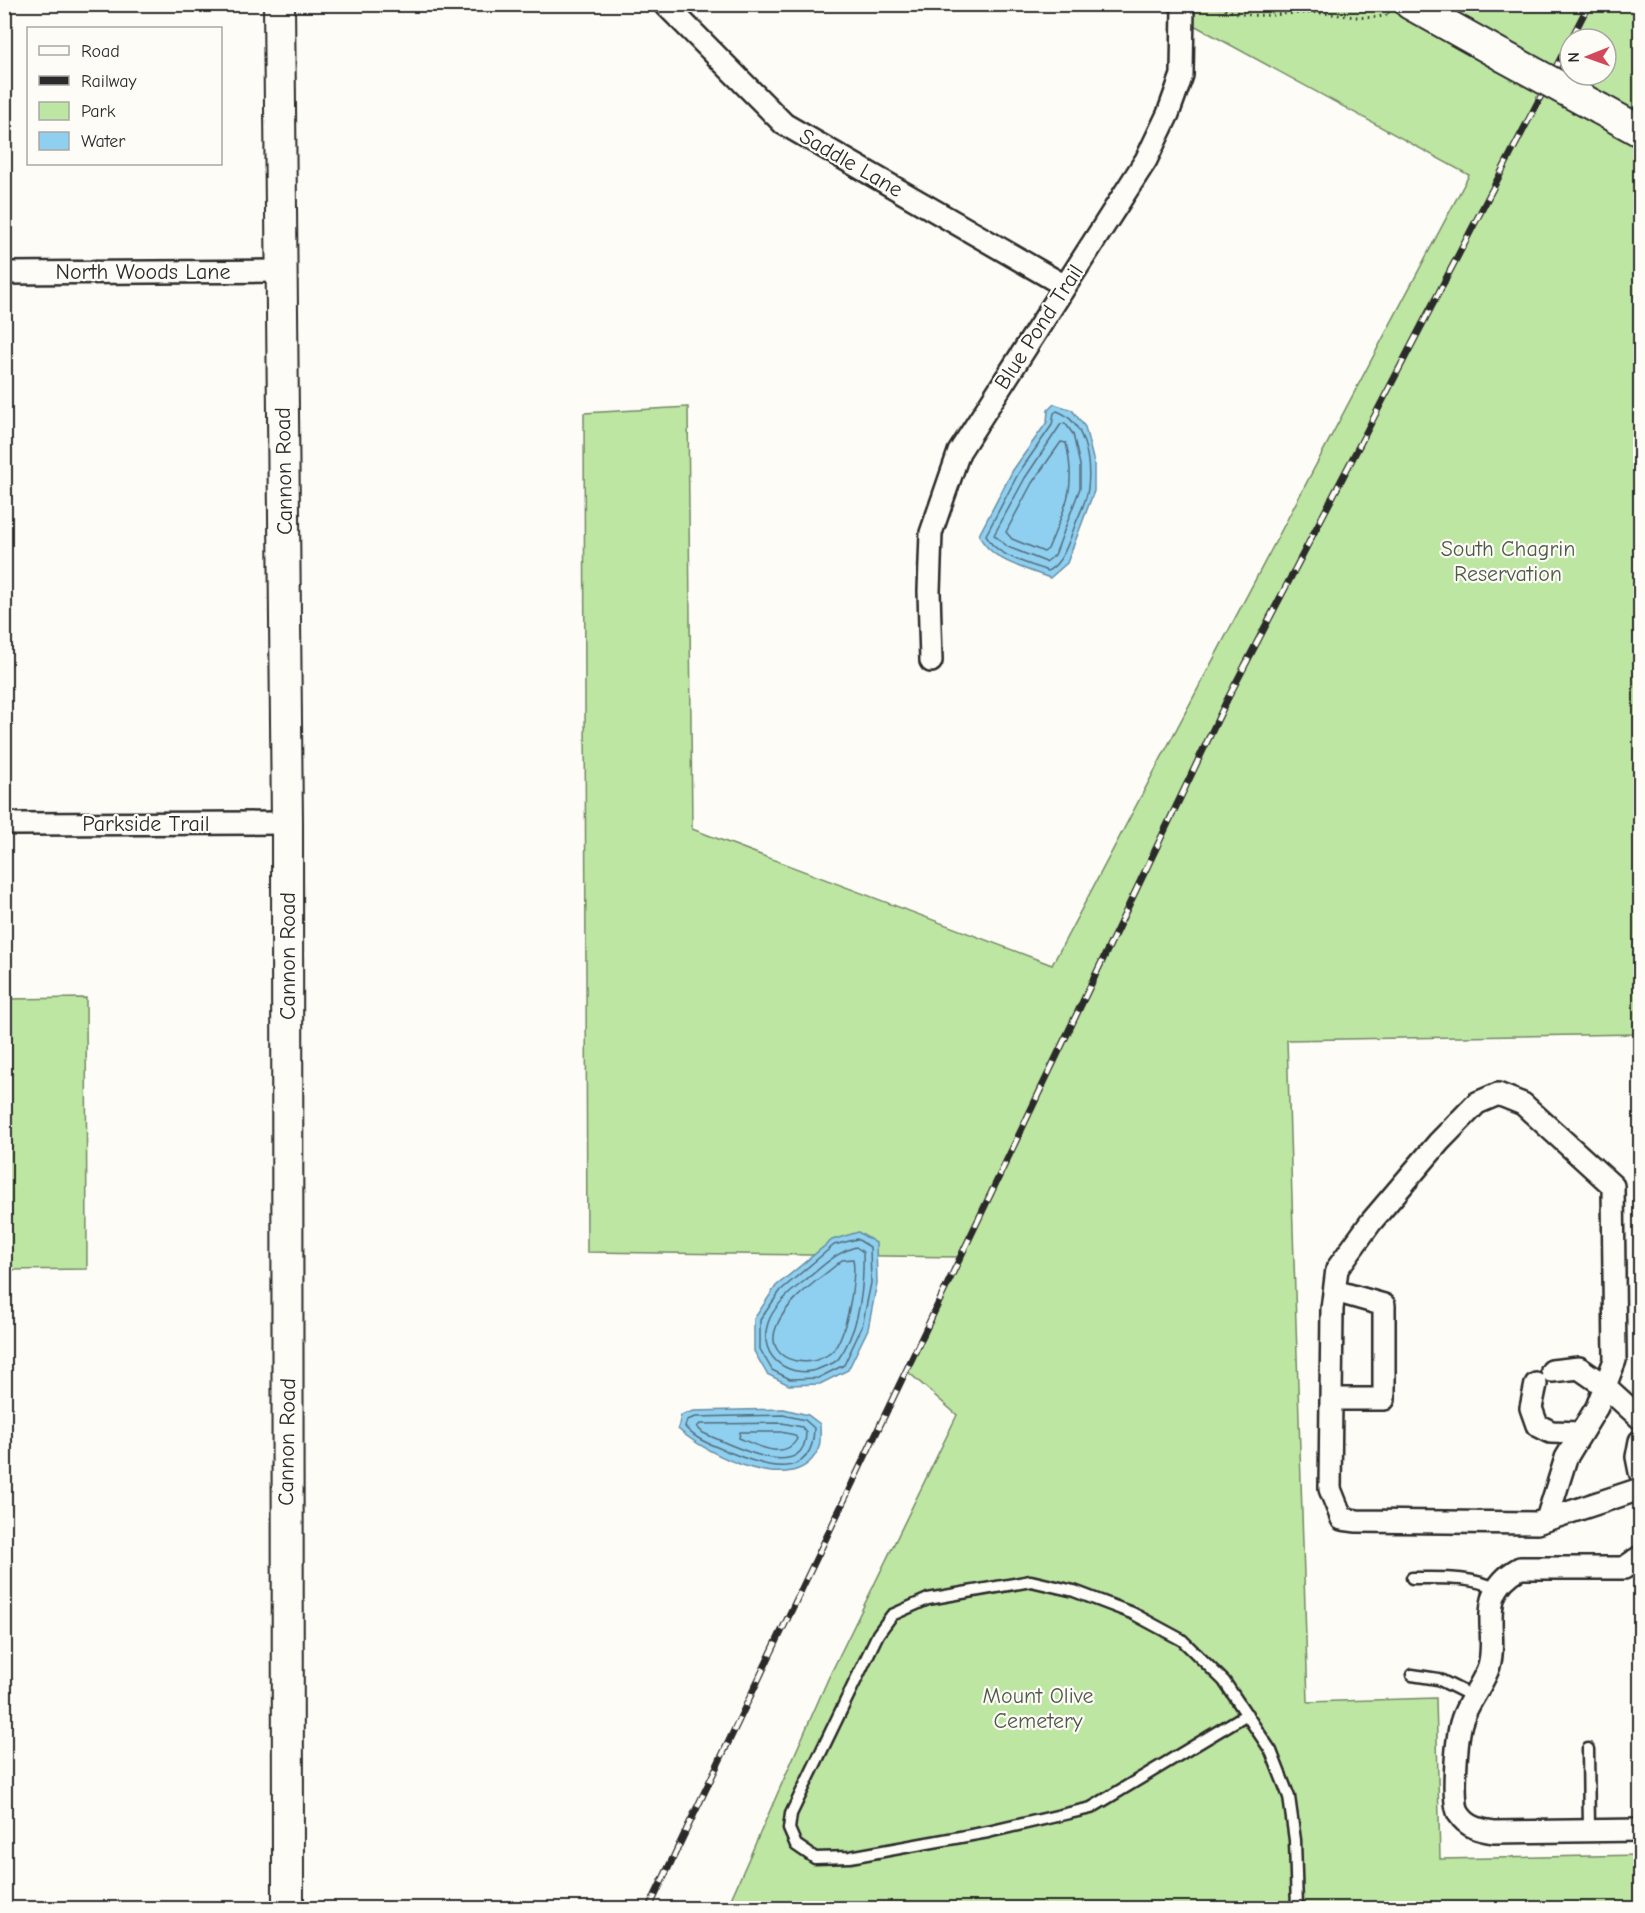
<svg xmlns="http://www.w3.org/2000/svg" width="1645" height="1913" viewBox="0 0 1645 1913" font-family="'Comic Neue',sans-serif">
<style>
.green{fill:#bde6a2;stroke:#748866;stroke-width:1.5;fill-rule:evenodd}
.water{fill:#8fcff0;stroke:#678da1;stroke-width:1.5}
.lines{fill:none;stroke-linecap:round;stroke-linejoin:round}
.shore{stroke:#536d7a;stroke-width:1.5}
.lane-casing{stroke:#2b2b2b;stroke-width:15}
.street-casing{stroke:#2b2b2b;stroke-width:26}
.secondary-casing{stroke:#2b2b2b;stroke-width:34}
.path{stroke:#2b2b2b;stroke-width:3;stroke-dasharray:1.5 4.5;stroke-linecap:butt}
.lane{stroke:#fdfcf7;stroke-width:10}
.street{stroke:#fdfcf7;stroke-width:21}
.secondary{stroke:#fdfcf7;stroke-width:30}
.rail-casing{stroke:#2b2b2b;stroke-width:7}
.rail{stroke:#fdfcf7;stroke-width:4.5;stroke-dasharray:14;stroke-linecap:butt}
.secondary-bridge-casing{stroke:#2b2b2b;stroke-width:34;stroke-linecap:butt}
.secondary-bridge{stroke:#fdfcf7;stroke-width:30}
.labels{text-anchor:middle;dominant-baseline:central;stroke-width:4.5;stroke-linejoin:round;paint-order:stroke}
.street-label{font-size:22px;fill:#2b2b2b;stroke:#fdfcf7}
.park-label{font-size:22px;fill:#505a49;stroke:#fdfcf7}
</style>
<rect width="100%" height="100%" fill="#fdfcf7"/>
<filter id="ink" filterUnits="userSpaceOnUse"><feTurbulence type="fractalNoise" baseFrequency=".0167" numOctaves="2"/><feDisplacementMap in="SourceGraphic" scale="12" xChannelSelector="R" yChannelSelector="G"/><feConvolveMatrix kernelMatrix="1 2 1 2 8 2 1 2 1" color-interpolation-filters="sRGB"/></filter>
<g filter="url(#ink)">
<path class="green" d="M 1157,5 L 1640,5 L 1640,1034 L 1287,1040 L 1308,1702 L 1436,1698 L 1440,1859 L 1640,1855 L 1640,1908 L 727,1908 L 828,1679 L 957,1415 L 906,1370 L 960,1257 L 587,1252 L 584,413 L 688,407 L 692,829 L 1052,965 L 1469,175 ZM 1570,39 L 1606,39 L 1606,75 L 1570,75 Z
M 86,998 L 87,1269 L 5,1270 L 5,999 Z"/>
<path class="water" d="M 1054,404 L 1072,410 L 1085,427 L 1094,463 L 1094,491 L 1067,563 L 1050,578 C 1025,568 990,561 979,535 L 1013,470 L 1047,422 L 1048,410 Z
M 858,1232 L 876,1243 L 877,1283 L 868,1329 L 848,1370 L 820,1384 L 789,1385 L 767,1374 L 754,1351 L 754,1319 L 776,1286 L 832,1240 Z
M 784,1409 L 808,1415 L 820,1424 C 820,1431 821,1440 819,1447 C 799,1502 706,1454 678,1429 L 681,1415 L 694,1411 Z"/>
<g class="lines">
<path class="shore" d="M 1057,411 C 1085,421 1091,461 1088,488 C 1087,501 1078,516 1074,528 C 1068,544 1063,562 1048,571 C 1029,564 993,555 986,535 L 1018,474 L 1052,425 L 1054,413 Z
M 1065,423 L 1073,434 L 1080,465 L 1080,488 L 1055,555 L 1046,562 L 1008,547 L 994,535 L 1025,478 L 1061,424 Z
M 1061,442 L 1066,443 C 1077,490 1065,507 1048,549 L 1044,552 L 1012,539 L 1006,532 L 1032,483 Z
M 857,1239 L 870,1247 L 871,1283 L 862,1327 L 844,1365 L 818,1378 L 790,1379 L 772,1370 L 760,1349 L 760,1320 L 781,1290 L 834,1245 Z
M 856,1247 L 863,1252 C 864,1287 860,1328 839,1358 C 836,1363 829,1365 823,1367 C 794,1382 756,1359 768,1323 C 773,1307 790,1292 803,1282 C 821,1268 834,1253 856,1247 Z
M 853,1259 C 857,1278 846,1343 829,1354 C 805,1371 762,1359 777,1325 C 789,1297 821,1279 842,1260 Z
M 783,1415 L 805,1420 L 814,1428 C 813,1484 763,1466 729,1452 C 713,1445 697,1441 685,1427 L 687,1420 L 696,1417 Z
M 782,1423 L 802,1427 L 806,1432 C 806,1486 728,1443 703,1433 L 697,1427 L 700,1424 Z
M 740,1432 L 781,1432 L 795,1435 L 797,1439 C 785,1461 756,1445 739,1438 Z"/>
<g class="lane-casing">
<path id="lane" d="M 1412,1578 C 1443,1578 1470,1576 1498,1589
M 1412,1675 L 1438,1679 L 1474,1697
M 1247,1714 L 1091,1808 L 988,1832 L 850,1857 L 815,1858 L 796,1845 L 789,1829 L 791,1814 L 878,1634 L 892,1615 L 928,1599 L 1031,1581 L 1074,1591 L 1132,1613 L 1182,1640 L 1224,1681 L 1271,1751 L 1289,1797 L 1295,1840 L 1297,1908
M 1588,1749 L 1589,1829"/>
</g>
<g class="street-casing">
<path id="street" d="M 665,4 L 784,124 L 1065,286
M 4,273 L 282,271
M 931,661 L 929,591 L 931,533 L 959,452 L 1146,160 L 1168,114 L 1182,75 L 1183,4
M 4,821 L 16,824 L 287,823
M 1552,1371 L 1579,1368 L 1605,1386 L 1640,1418
M 1536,1384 L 1531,1408 L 1537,1425 L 1551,1432 L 1581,1433
M 1331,1399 L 1384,1399 L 1384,1305 L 1335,1291
M 1640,1441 L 1637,1457 L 1640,1472
M 1547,1519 L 1566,1458 L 1597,1407 L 1615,1360 L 1613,1186 L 1523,1104 L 1498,1094 L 1477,1103 L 1439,1142 L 1371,1222 L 1337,1269 L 1332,1309 L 1330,1489 L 1342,1519 L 1357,1521 L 1537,1523 L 1640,1489
M 1640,1557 L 1624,1568 L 1520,1568 C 1474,1593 1499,1631 1489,1666 C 1483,1685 1468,1701 1462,1720 C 1457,1734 1451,1803 1459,1814 C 1467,1827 1480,1830 1494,1832 L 1640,1830"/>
</g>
<g class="secondary-casing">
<path id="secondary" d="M 279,4 L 287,823 L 288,1908
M 1410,4 L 1503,56
M 1600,109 L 1640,131"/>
</g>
<path class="path" d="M 1214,4 C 1249,24 1282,11 1320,13 C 1344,14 1366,22 1390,14
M 1372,4 L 1389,13"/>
<use href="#lane" class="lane"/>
<use href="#street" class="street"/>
<use href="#secondary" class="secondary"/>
<g class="rail-casing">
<path id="rail" d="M 1571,39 L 1589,4
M 649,1908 L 1227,700 L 1570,40"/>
</g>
<use href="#rail" class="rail"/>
<g class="secondary-bridge-casing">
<path id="secondary-bridge" d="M 1503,56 L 1600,109"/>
</g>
<use href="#secondary-bridge" class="secondary-bridge"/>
</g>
</g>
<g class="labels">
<g class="street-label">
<text transform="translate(851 163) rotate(30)">Saddle Lane</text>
<text x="143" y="272">North Woods Lane</text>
<text transform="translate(1039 327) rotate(-57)">Blue Pond Trail</text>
<text transform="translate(284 471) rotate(-91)">Cannon Road</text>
<text x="146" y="824">Parkside Trail</text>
<text transform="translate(288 956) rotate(-90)">Cannon Road</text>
<text transform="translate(287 1442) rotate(-89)">Cannon Road</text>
</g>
<g class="park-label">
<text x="1508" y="549">South Chagrin<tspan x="1508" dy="25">Reservation</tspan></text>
<text x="1038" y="1696">Mount Olive<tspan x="1038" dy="25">Cemetery</tspan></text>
</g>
</g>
<rect width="1645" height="1913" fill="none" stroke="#fdfcf7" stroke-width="24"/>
<rect x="12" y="12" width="1621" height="1889" fill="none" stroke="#2b2b2b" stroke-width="2" filter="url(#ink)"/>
<rect x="27" y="27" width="195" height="138" fill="#fdfcf7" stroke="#a9a8a5" stroke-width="1.5"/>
<rect x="39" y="46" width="30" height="9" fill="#fdfcf7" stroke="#a9a8a5" stroke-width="1.5"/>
<text x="81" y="57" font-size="18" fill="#2b2b2b">Road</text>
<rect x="39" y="76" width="30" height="9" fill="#2b2b2b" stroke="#a9a8a5" stroke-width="1.5"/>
<text x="81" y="87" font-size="18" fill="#2b2b2b">Railway</text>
<rect x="39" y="102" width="30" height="18" fill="#bde6a2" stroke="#a9a8a5" stroke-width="1.5"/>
<text x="81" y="117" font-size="18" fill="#2b2b2b">Park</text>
<rect x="39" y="132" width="30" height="18" fill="#8fcff0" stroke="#a9a8a5" stroke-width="1.5"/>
<text x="81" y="147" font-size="18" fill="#2b2b2b">Water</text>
<g transform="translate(1588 57) rotate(269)"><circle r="28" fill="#fdfcf7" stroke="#a9a8a5" stroke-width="1.5"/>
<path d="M0-4.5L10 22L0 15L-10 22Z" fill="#d1495b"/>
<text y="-9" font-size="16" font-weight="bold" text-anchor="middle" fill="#2b2b2b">N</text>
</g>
</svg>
